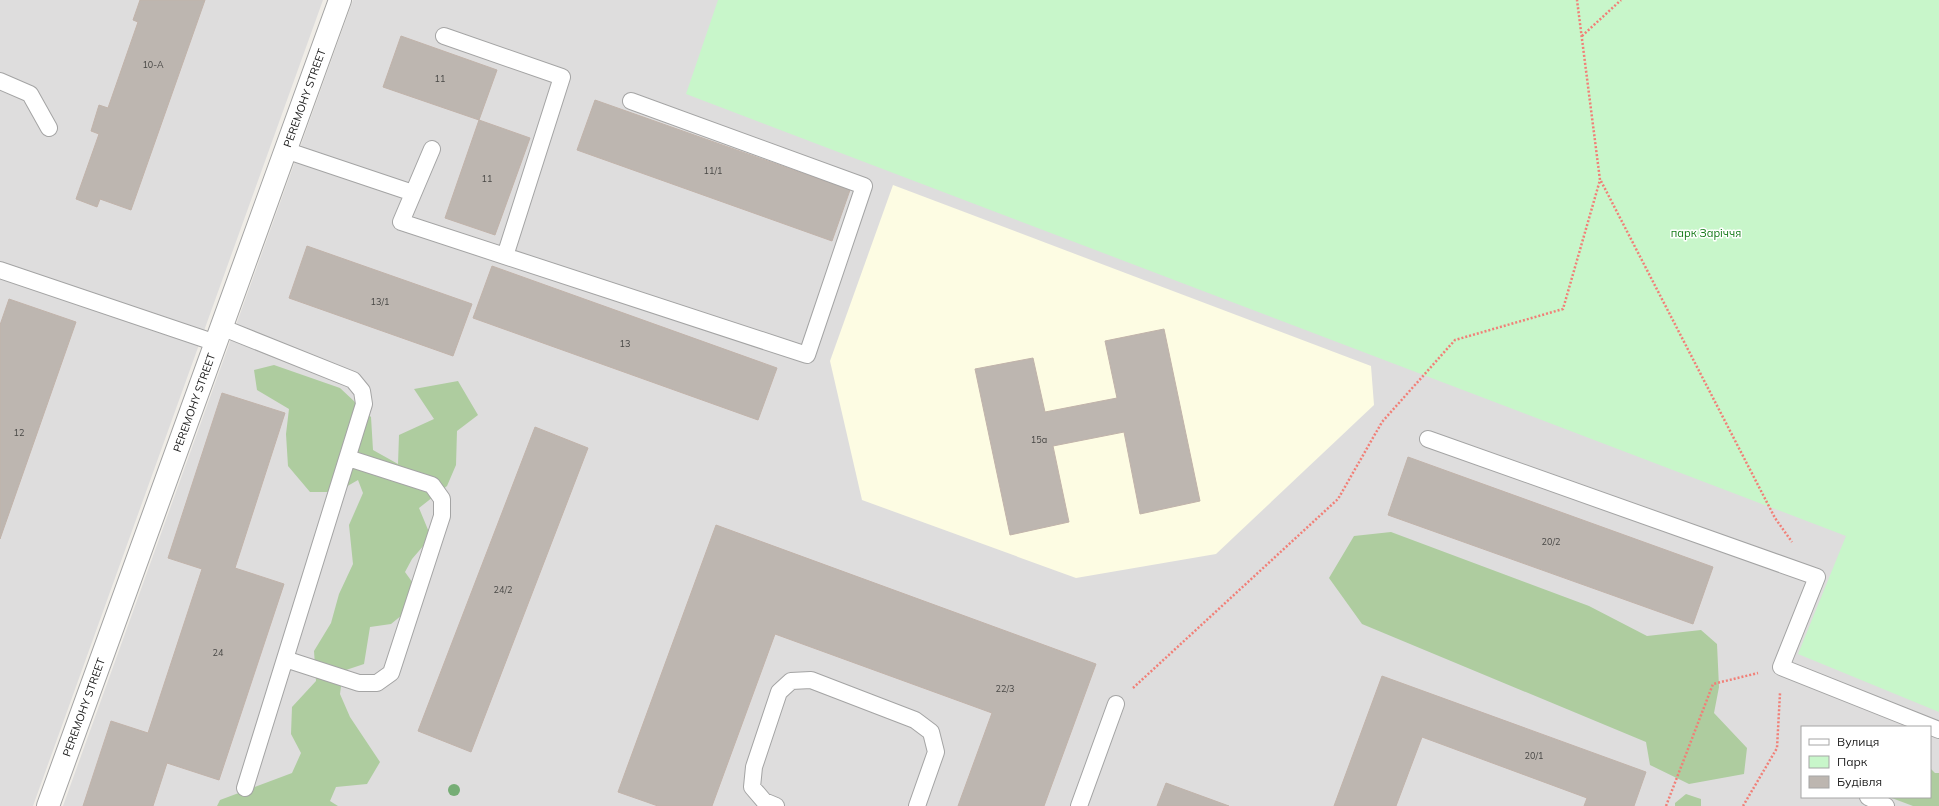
<svg xmlns="http://www.w3.org/2000/svg" width="1939" height="806" viewBox="0 0 1939 806" font-family="Mulish,sans-serif">
<style>
.residential{fill:#dedddd;fill-rule:evenodd}
.education{fill:#fdfce3}
.forest{fill:#aecc9f}
.park{fill:#c8f6ca}
.building{fill:#bdb6b0;stroke:#c1b3aa}
.lines{fill:none;stroke-linecap:round;stroke-linejoin:round}
.lane-casing{stroke:#a4a4a4;stroke-width:18}
.street-casing{stroke:#a4a4a4;stroke-width:24}
.path{stroke:#f17f77;stroke-width:2.5;stroke-dasharray:2 2;stroke-linecap:butt}
.lane{stroke:#fff;stroke-width:16}
.street{stroke:#fff;stroke-width:22}
.tree{fill:#76ad75}
.labels{text-anchor:middle;dominant-baseline:central;stroke-width:3;stroke-linejoin:round;paint-order:stroke}
.number-label{font-size:9px;fill:#474644}
.street-label{font-size:11px;fill:#202020;stroke:#fff}
.park-label{font-size:11px;fill:#137917;stroke:#fff}
</style>
<rect width="100%" height="100%" fill="#f0ede7"/>
<path class="residential" d="M 0,0 L 323,0 L 33,806 L 0,806 Z
M 353,0 L 1939,0 L 1939,806 L 63,806 ZM 1802,727 L 1930,727 L 1930,797 L 1802,797 Z"/>
<path class="education" d="M 893,185 L 1371,366 L 1374,405 L 1216,554 L 1076,578 L 862,500 L 830,361 Z"/>
<path class="forest" d="M 274,365 L 340,388 L 371,417 L 373,450 L 398,464 L 399,435 L 434,419 L 414,389 L 458,381 L 478,415 L 457,431 L 456,465 L 447,486 L 419,508 L 431,537 L 412,559 L 405,572 L 415,586 L 407,611 L 391,624 L 370,627 L 364,664 L 343,671 L 340,694 L 350,717 L 380,762 L 367,784 L 336,787 L 330,801 L 338,806 L 217,806 L 220,800 L 292,773 L 301,753 L 291,734 L 292,707 L 316,681 L 314,651 L 331,623 L 339,594 L 353,564 L 349,525 L 363,493 L 358,480 L 337,492 L 310,492 L 288,466 L 286,434 L 289,409 L 257,390 L 254,370 Z
M 1391,532 L 1589,606 L 1647,636 L 1701,630 L 1717,644 L 1719,687 L 1714,713 L 1747,748 L 1744,774 L 1689,784 L 1650,765 L 1646,742 L 1362,624 L 1329,578 L 1354,536 Z
M 1930,768 L 1935,773 L 1939,773 L 1939,806 L 1913,806 L 1889,797 L 1930,797 Z
M 1686,794 L 1701,799 L 1701,806 L 1675,806 L 1675,803 Z"/>
<path class="park" d="M 718,0 L 1939,0 L 1939,712 L 1798,654 L 1846,536 L 686,94 Z"/>
<path class="building" d="M 140,0 L 205,0 L 131,210 L 100,199 L 97,207 L 76,199 L 99,134 L 91,131 L 99,105 L 108,108 L 138,22 L 133,20 Z
M 401,36 L 497,70 L 479,120 L 383,87 Z
M 595,100 L 850,190 L 832,241 L 577,150 Z
M 479,120 L 530,138 L 495,235 L 445,218 Z
M 307,246 L 472,304 L 453,356 L 289,298 Z
M 492,266 L 777,368 L 758,420 L 473,318 Z
M 9,299 L 76,322 L 0,539 L 0,325 Z
M 1164,329 L 1200,501 L 1140,514 L 1124,432 L 1053,446 L 1069,522 L 1010,535 L 975,369 L 1033,358 L 1045,412 L 1117,398 L 1105,341 Z
M 222,393 L 285,413 L 235,568 L 284,584 L 219,780 L 167,763 L 153,806 L 83,806 L 111,721 L 148,733 L 202,569 L 168,558 Z
M 535,427 L 588,448 L 471,752 L 418,731 Z
M 1408,457 L 1713,567 L 1693,624 L 1388,515 Z
M 716,525 L 1096,664 L 1044,806 L 958,806 L 992,713 L 775,634 L 712,806 L 658,806 L 618,792 Z
M 1382,676 L 1646,772 L 1634,806 L 1584,806 L 1587,798 L 1422,737 L 1396,806 L 1334,806 Z
M 1166,783 L 1229,806 L 1157,806 Z"/>
<g class="lines">
<g class="lane-casing">
<path id="lane" d="M 444,36 L 562,77 L 505,256
M 0,81 L 30,94 L 49,128
M 432,149 L 401,222 L 807,355 L 864,186 L 631,101
M 285,150 L 413,193
M 0,270 L 216,343
M 221,327 L 353,380 L 362,391 L 364,404 L 245,788
M 1428,439 L 1817,577 L 1781,667 L 1939,730
M 285,659 L 359,683 L 377,683 L 391,673 L 442,516 L 442,499 L 432,485 L 348,458
M 1868,797 L 1886,806
M 776,806 L 764,801 L 752,787 L 754,767 L 779,692 L 791,681 L 811,680 L 915,720 L 931,732 L 936,752 L 917,806
M 1079,806 L 1116,704"/>
</g>
<g class="street-casing">
<g id="street">
<path id="s1" d="M 48,806 L 340,0"/>
</g>
</g>
<path class="path" d="M 1582,36 L 1621,0
M 1601,181 L 1775,518 L 1792,542
M 1133,688 L 1338,499 L 1382,422 L 1455,340 L 1563,309 L 1600,180 L 1577,0
M 1666,806 L 1713,684 L 1758,673
M 1743,806 L 1777,748 L 1780,693"/>
<use href="#lane" class="lane"/>
<use href="#street" class="street"/>
</g>
<circle class="tree" cx="454" cy="790" r="6"/>
<g class="labels">
<g class="number-label">
<text x="153" y="64">10-А</text>
<text x="440" y="78">11</text>
<text x="713" y="170">11/1</text>
<text x="487" y="178">11</text>
<text x="380" y="301">13/1</text>
<text x="625" y="343">13</text>
<text x="19" y="432">12</text>
<text x="1039" y="439">15а</text>
<text x="1551" y="541">20/2</text>
<text x="503" y="589">24/2</text>
<text x="218" y="652">24</text>
<text x="1005" y="688">22/3</text>
<text x="1534" y="755">20/1</text>
</g>
<g class="street-label">
<text stroke="none"><textPath href="#s1" startOffset="753">PEREMOHY STREET</textPath></text>
<text stroke="none"><textPath href="#s1" startOffset="429">PEREMOHY STREET</textPath></text>
<text stroke="none"><textPath href="#s1" startOffset="105">PEREMOHY STREET</textPath></text>
</g>
<g class="park-label">
<text x="1706" y="233">парк Заріччя</text>
</g>
</g>
<rect x="1801" y="726" width="130" height="72" fill="#ffffff" stroke="#a6a6a6"/>
<rect x="1809" y="739" width="20" height="6" fill="#ffffff" stroke="#a6a6a6"/>
<text x="1837" y="746" font-size="12" fill="#202020">Вулиця</text>
<rect x="1809" y="756" width="20" height="12" fill="#c8f6ca" stroke="#a6a6a6"/>
<text x="1837" y="766" font-size="12" fill="#202020">Парк</text>
<rect x="1809" y="776" width="20" height="12" fill="#bdb6b0" stroke="#a6a6a6"/>
<text x="1837" y="786" font-size="12" fill="#202020">Будівля</text>
</svg>
